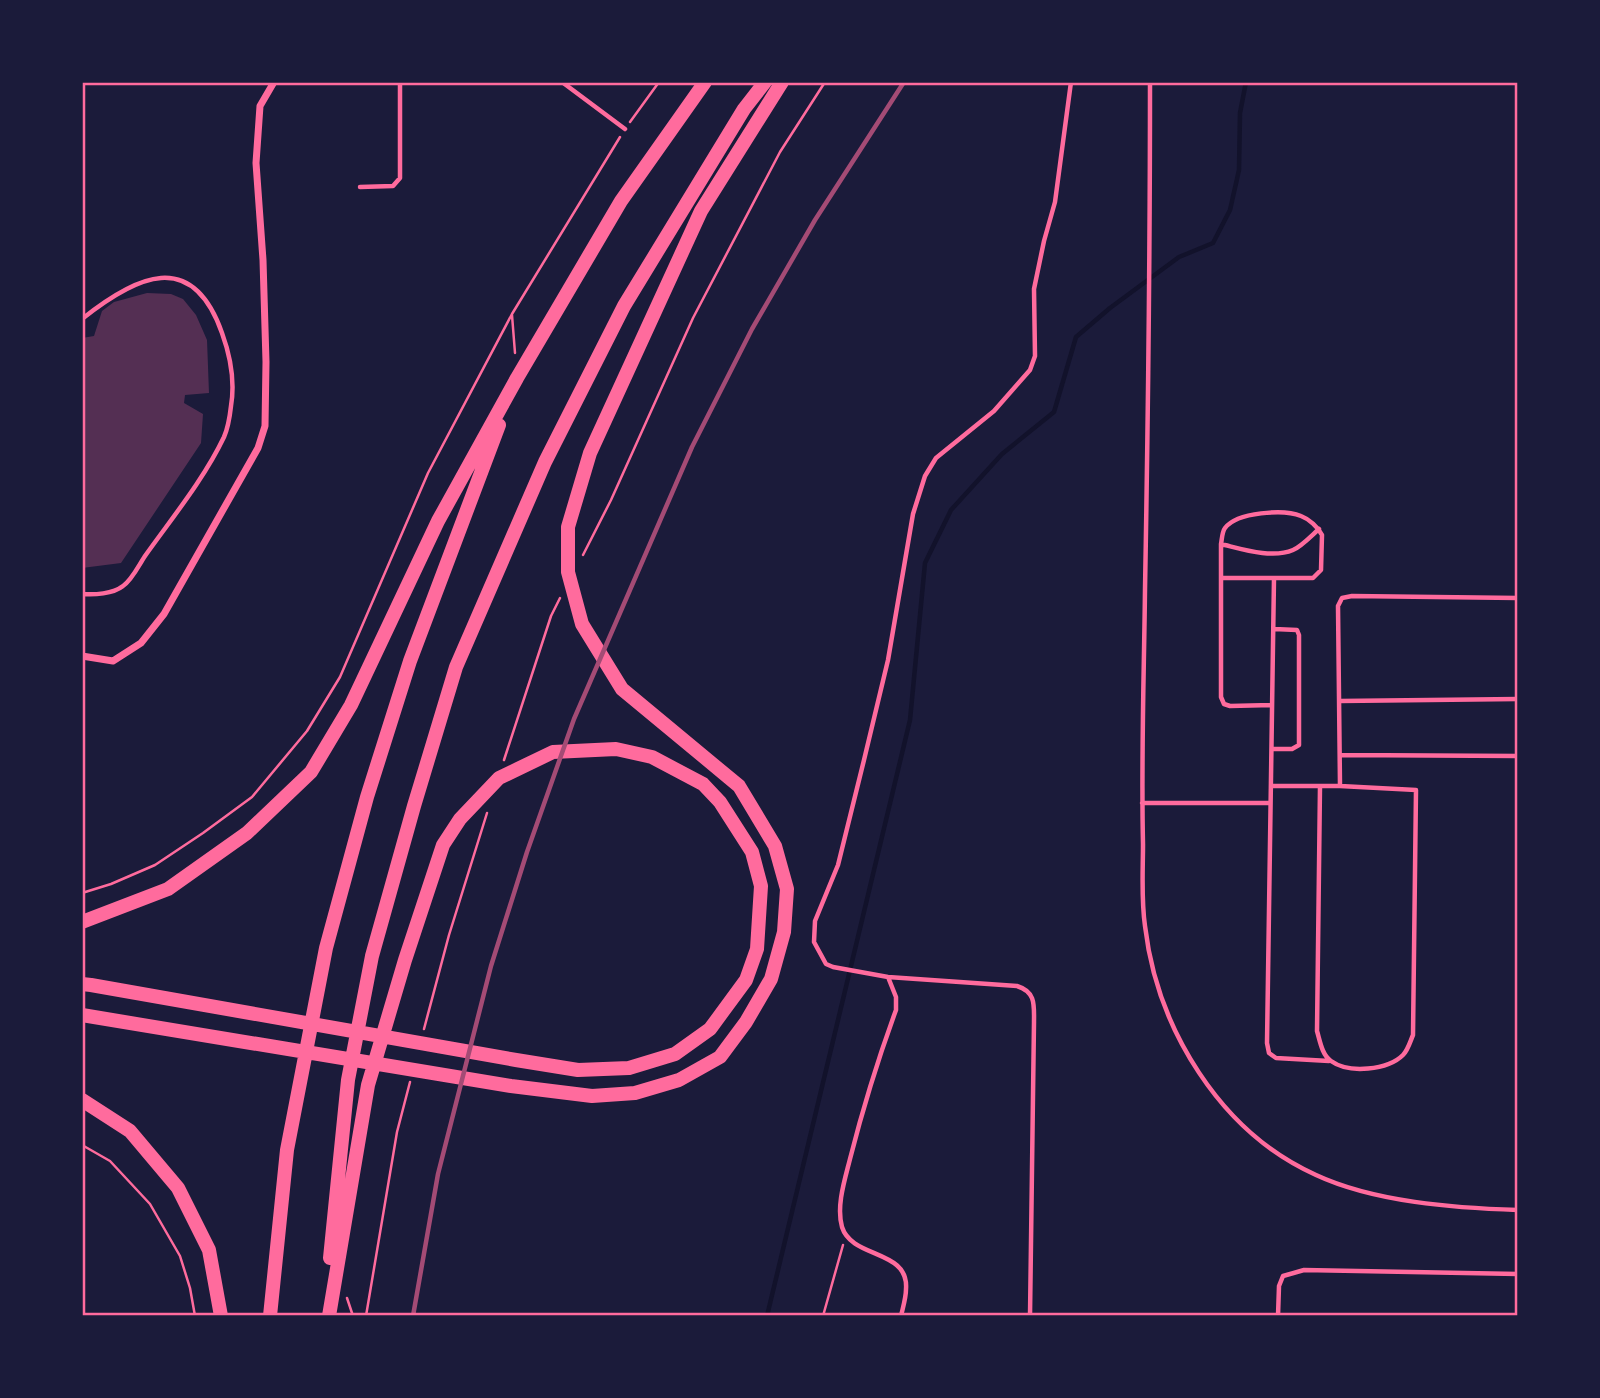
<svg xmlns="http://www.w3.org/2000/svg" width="1600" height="1398" viewBox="0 0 1600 1398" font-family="'Source Serif 4',serif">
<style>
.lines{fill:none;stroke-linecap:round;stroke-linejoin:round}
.stream{stroke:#12122b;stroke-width:4.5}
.building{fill:#542f53}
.path{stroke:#ff6b9d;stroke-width:2.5}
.service{stroke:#ff6b9d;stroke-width:4.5}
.minor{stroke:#ff6b9d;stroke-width:7}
.trunk{stroke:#ff6b9d;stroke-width:14}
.rail{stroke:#a44b75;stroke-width:4.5}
.neatline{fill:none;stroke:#ff6b9d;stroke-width:2.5}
</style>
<rect width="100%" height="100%" fill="#1b1b3a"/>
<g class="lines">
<path class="stream" d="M 767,1316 L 910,720 L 925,563 L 951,510 L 1002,454 L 1054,412 L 1076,337 L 1110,308 L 1179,257 L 1213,243 L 1230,210 L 1239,170 L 1240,113 L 1246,82"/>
</g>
<path class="building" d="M 147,293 L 171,294 L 183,299 L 196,315 L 207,340 L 209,393 L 185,395 L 184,403 L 203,414 L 201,443 L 121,563 L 82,568 L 82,338 L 94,336 L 102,311 L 114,302 Z"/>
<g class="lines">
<path class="path" d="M 630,122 L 659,82
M 512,315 L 515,353
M 583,555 L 611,500 L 693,318 L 780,152 L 825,82
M 504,760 L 551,616 L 560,598
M 82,893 L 111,884 L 155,865 L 203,833 L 252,797 L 307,731 L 340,677 L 428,473 L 512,314 L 620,137
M 424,1029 L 449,935 L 487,813
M 82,1145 L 110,1161 L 150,1204 L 180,1256 L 190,1288 L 195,1316
M 347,1298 L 353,1316
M 366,1316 L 397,1132 L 410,1082
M 823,1316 L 843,1245"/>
<path class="service" d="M 562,82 L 625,129
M 1150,82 C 1150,251 1148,421 1145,590 C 1144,674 1141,759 1143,844 C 1143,871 1141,899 1145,926 C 1157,1028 1220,1132 1316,1175 C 1374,1202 1454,1208 1518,1210
M 360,187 L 393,186 L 400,178 L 400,82
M 82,319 C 136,276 192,248 222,333 C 230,355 235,382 231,406 C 230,415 228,428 224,437 C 204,479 172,518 145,556 C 139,565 132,580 123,586 C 113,594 94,595 82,594
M 1221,544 C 1242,549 1272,559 1293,550 C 1302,546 1311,536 1319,529
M 1221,578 L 1274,578 L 1267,1043 L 1269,1053 L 1276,1058 L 1329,1061
M 1340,701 L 1518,699
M 1272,705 L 1230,706 L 1224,704 L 1221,697 L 1221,544 C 1222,539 1222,532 1225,528 C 1237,512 1284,509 1301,516 C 1309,519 1318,527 1322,535 L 1321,570 L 1313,578 L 1274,578
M 1272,749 L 1292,749 L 1299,745 L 1299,635 L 1297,630 L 1274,629
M 1341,755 L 1518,756
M 1271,786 L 1340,786 L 1338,606 L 1342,598 L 1352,596 L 1518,598
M 1320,786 L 1317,1031 C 1320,1041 1322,1055 1331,1061 C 1349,1074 1388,1070 1403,1055 C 1408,1050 1410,1042 1413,1035 L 1416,790 L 1340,786
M 1142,803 L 1270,803
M 888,977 L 896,997 L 896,1010 C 878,1059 863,1108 850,1159 C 845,1179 836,1206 842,1227 C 852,1259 909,1249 906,1289 C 906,1298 903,1307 901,1316
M 1030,1316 L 1034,1022 C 1034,1005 1036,992 1017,986 L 888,977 L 833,967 L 826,964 L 814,942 L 815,921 L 838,865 L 864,760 L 888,660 L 913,514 L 925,476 L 936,458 L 994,411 L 1030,370 L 1035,356 L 1034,289 L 1044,241 L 1055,202 L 1071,82
M 1278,1316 L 1279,1286 L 1283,1276 L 1304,1270 L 1518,1274"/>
<path class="minor" d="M 82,656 L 113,661 L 141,643 L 164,614 L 258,448 L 265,426 L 266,362 L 263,260 L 256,163 L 260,106 L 274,82"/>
<path class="trunk" d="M 82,922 L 168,889 L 247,833 L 311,772 L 351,705 L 438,521 L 517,378 L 621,201 L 705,82
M 82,984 L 91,985 L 516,1060 L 578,1070 L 629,1068 L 675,1054 L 710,1029 L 746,980 L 757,949 L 761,886 L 752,852 L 720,802 L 703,784 L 652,757 L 616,749 L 553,752 L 499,778 L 460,819 L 443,845 L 405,960 L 368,1085 L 329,1316
M 82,1015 L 511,1086 L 592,1096 L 635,1093 L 679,1080 L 720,1057 L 746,1022 L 771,979 L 784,932 L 787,889 L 775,846 L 739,786 L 622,689 L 582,624 L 568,572 L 568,527 L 590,453 L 701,211 L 782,82
M 82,1100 L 130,1131 L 178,1188 L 209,1250 L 221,1316
M 330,1258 L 348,1080 L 372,956 L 414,806 L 456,667 L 545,462 L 624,306 L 744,109 L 765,82
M 270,1316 L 287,1150 L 326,948 L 367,797 L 410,661 L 499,425"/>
<path class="rail" d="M 413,1316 L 438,1174 L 491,966 L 527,852 L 574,719 L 692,447 L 752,329 L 815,220 L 904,82"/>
</g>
<rect width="1600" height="1398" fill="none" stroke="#1b1b3a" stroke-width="168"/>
<rect x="84" y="84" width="1432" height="1230" class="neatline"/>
</svg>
